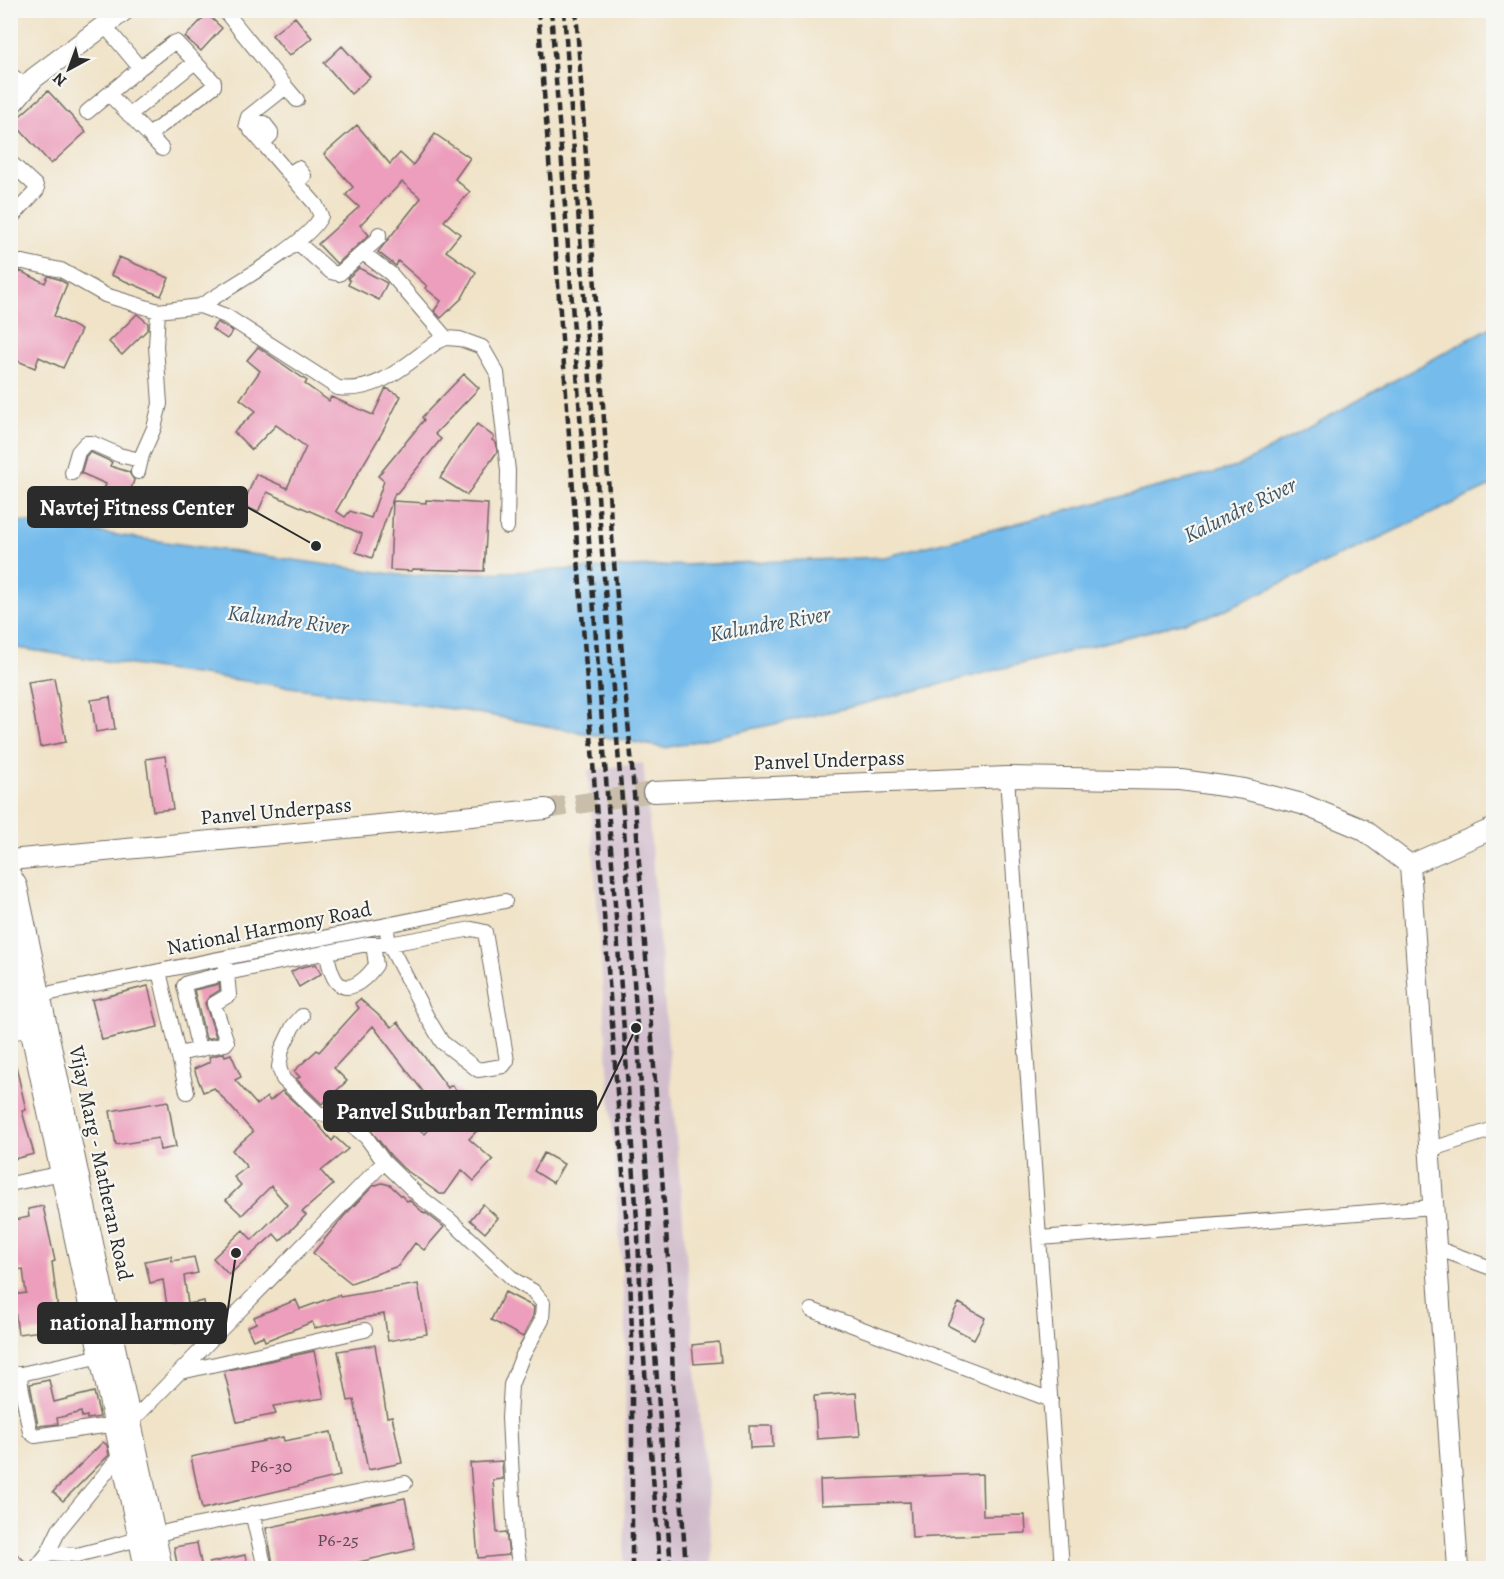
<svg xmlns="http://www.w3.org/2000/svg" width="1504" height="1579" viewBox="0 0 1504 1579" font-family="Alegreya,serif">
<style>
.industrial{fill:#d1bdcc}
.water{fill:#74bcec;stroke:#50748c;stroke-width:1.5}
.building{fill:#ec9ebc}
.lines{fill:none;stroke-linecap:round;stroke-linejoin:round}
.secondary-tunnel{stroke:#c9bea9;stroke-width:20;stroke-dasharray:20 10;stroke-linecap:butt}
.street-casing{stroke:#706b62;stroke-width:16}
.secondary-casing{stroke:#706b62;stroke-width:22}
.street{stroke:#fff;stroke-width:14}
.secondary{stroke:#fff;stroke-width:20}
.rail{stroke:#2b2b2b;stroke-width:4.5;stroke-dasharray:9 4.5;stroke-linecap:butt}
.labels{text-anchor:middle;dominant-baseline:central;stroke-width:4.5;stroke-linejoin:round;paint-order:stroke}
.number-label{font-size:18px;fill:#5b484f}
.street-label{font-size:21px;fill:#2b2b2b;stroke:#f6f6f2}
.water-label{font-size:22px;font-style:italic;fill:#415665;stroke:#f6f6f2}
.leader{fill:none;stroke:#2b2b2b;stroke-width:2}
.callout-dot{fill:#2b2b2b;stroke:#f6f6f2;stroke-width:2}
.callout{fill:#2b2b2b;stroke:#2b2b2b;stroke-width:2}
.callout-label{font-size:22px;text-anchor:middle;font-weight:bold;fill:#fff}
</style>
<rect width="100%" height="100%" fill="#f6f6f2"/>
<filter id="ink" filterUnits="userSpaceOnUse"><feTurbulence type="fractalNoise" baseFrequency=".0167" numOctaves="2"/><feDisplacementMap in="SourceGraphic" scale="12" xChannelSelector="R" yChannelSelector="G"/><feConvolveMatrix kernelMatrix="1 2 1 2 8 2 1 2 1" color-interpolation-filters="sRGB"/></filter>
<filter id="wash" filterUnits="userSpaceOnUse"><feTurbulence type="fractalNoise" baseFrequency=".008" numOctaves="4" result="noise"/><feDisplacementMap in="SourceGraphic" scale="24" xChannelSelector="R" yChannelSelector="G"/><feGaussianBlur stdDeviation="1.35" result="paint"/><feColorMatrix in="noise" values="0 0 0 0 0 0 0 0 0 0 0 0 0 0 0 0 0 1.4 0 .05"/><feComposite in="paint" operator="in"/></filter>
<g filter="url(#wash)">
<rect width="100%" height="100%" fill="#f0e3c8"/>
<path class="industrial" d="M 643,763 L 648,810 L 713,1568 L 624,1568 L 626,1333 L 588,770 Z"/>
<path class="water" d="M 1493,326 L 1493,485 L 1213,615 L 847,708 L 665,748 L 466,711 L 165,670 L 11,647 L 11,520 L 406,576 L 885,557 L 1237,467 Z"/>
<g id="blocks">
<path class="building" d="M 207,14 L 222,28 L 201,51 L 185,37 Z
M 295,17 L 312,38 L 289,56 L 272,35 Z
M 342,46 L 370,77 L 351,94 L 324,63 Z
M 48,91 L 86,132 L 51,164 L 13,122 Z
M 357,125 L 390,164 L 400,153 L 413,165 L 435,134 L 470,158 L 455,179 L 470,192 L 444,221 L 460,234 L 446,251 L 476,272 L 462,298 L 441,318 L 434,311 L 441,301 L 425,288 L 427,286 L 398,261 L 396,266 L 378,252 L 421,198 L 402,182 L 360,225 L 369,235 L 337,264 L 318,244 L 359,207 L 346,195 L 353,187 L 324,154 Z
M 119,257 L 169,278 L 161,296 L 111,275 Z
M 359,268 L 387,283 L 379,300 L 348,285 L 350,281 L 348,278 Z
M 20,271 L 45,283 L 48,276 L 58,279 L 67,284 L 54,316 L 81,330 L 63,368 L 39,357 L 35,368 L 10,358 L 10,290 Z
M 137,314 L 148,323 L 148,329 L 122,355 L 109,342 Z
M 217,322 L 233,331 L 227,339 L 212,329 Z
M 258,347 L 307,381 L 305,384 L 329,401 L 331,397 L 373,415 L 386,388 L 401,396 L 383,431 L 336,511 L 345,517 L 350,511 L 371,518 L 384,481 L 378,476 L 424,420 L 422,417 L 464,374 L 479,388 L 435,434 L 441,439 L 397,493 L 395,493 L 372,558 L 356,552 L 362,534 L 267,492 L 258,512 L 243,505 L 256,474 L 287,488 L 306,447 L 276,425 L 252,450 L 234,432 L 256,411 L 240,399 L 260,371 L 247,360 Z
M 477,424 L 494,437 L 492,440 L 496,443 L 497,452 L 467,495 L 440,478 L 456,453 Z
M 90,452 L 112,462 L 110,466 L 129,472 L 134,480 L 125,508 L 101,500 L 106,484 L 81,473 L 86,456 Z
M 426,500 L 488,504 L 484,571 L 413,569 L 412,571 L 390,570 L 393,501 L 426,503 Z
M 54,678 L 66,742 L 40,747 L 28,682 Z
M 110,697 L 115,729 L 96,732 L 91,700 Z
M 165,756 L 173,809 L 153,811 L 146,759 Z
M 316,964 L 321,974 L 299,987 L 291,972 L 298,968 Z
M 219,984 L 220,990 L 209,997 L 205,1003 L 216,1037 L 206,1039 L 194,990 Z
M 148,986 L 158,1027 L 102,1040 L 92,1000 Z
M 360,999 L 392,1027 L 398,1022 L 448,1088 L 451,1085 L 488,1119 L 469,1139 L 493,1160 L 474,1181 L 462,1170 L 445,1194 L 440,1194 L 403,1168 L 391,1156 L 368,1127 L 387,1103 L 425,1134 L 444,1113 L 428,1098 L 373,1026 L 334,1068 L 347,1081 L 322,1104 L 296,1079 L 300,1077 L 294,1071 L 317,1050 L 319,1052 L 359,1008 L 355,1003 Z
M 224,1053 L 225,1056 L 231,1054 L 241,1077 L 235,1080 L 257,1105 L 267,1097 L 270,1101 L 282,1091 L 316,1122 L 332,1141 L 335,1137 L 348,1149 L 321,1171 L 333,1185 L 302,1212 L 306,1215 L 280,1241 L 274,1234 L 229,1275 L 213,1258 L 243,1230 L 252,1240 L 287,1205 L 271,1186 L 242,1215 L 226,1200 L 241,1185 L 234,1177 L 247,1167 L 232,1150 L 253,1132 L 214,1088 L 203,1092 L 194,1069 L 210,1062 L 209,1057 Z
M 16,1066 L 26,1110 L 22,1111 L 34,1154 L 10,1160 L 10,1067 Z
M 168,1101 L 176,1147 L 160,1150 L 158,1138 L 116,1145 L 110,1111 Z
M 544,1153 L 564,1164 L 553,1183 L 534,1171 Z
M 382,1183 L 390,1185 L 407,1201 L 409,1200 L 425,1214 L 426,1213 L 444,1227 L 424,1250 L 415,1243 L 398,1266 L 351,1283 L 313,1253 L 344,1216 L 373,1186 Z
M 483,1204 L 498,1218 L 485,1233 L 470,1220 Z
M 43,1206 L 55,1261 L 52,1262 L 58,1311 L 66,1310 L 68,1326 L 57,1327 L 58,1332 L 42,1334 L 42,1331 L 18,1334 L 13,1295 L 26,1293 L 23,1269 L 10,1271 L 10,1221 L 29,1217 L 28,1209 Z
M 171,1256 L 172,1261 L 194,1257 L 198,1273 L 184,1276 L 188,1304 L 204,1301 L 207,1324 L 192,1326 L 193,1333 L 186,1334 L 187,1342 L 173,1344 L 163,1280 L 150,1283 L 145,1261 Z
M 418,1284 L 427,1334 L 388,1341 L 384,1314 L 315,1328 L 312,1322 L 265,1341 L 263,1336 L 253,1340 L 247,1327 L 256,1323 L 254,1317 L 296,1300 L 300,1309 L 339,1295 L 340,1297 Z
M 505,1292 L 534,1307 L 533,1316 L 523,1337 L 491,1320 Z
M 959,1303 L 985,1318 L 974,1339 L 947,1325 Z
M 719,1342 L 721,1362 L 694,1364 L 692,1345 Z
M 375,1345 L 387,1417 L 392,1416 L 402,1463 L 368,1470 L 354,1400 L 348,1401 L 338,1351 Z
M 314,1351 L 324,1398 L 273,1406 L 276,1414 L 237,1422 L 224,1371 Z
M 49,1380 L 54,1402 L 94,1392 L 100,1417 L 87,1419 L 87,1416 L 82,1417 L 81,1412 L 57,1418 L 58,1424 L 38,1426 L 30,1384 Z
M 856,1393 L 860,1436 L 817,1439 L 814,1396 Z
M 749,1426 L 772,1426 L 773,1447 L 750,1448 Z
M 331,1432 L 340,1476 L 202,1509 L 191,1457 L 283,1437 L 284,1441 Z
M 103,1442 L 107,1445 L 109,1455 L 63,1501 L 53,1492 Z
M 502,1461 L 503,1479 L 493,1480 L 497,1533 L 506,1532 L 509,1555 L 478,1558 L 470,1463 Z
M 982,1474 L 983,1516 L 1025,1515 L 1026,1533 L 912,1538 L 910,1502 L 821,1505 L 820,1480 Z
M 405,1498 L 415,1549 L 329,1569 L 274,1569 L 266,1528 Z
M 197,1543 L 202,1569 L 178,1569 L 174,1547 Z
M 10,1548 L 28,1564 L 27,1569 L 10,1569 Z
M 245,1555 L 248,1569 L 209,1569 L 209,1563 Z"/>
</g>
</g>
<g filter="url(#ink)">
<use href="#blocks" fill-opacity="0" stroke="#706b62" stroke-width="1.5"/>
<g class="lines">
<path class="secondary-tunnel" d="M 546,809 L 653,792"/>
<g class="street-casing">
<path id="street" d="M 140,68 L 173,43 L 176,42 L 214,82 L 214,86 L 149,135 L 162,149
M 10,74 L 27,87
M 286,87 L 297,100
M 109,94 L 149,135
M 87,112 L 140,68 L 105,26
M 129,115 L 195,62
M 251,131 L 261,123 L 264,123 L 271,132 L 271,135 L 262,144
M 10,162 L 36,186 L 37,190 L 10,219
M 289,174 L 298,168 L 304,176 L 297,183
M 298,243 L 331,272 L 339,274 L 379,238 L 379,234
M 363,253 L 391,274 L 446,338
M 10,262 L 23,262 L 61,270 L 105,295 L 158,311 L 200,306 L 226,316 L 338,388 C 379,393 406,364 437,342 L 446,338 L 460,339 L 482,347 L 497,373 L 508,471 L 507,527
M 200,306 C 227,289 310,242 321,216 L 316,205 L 246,124 L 248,117 L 286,87 L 224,10
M 138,472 L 142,455 L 154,428 L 160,404 L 156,346 L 158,311
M 72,473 L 78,452 L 86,443 L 92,443 L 119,455 L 140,460
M 1007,777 L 1062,1568
M 326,952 C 329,962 331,978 339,984 C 352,994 369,975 376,965 L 373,944
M 159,971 L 187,1092
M 41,995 L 505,901
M 302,1016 L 293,1026 L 282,1049 L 279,1067 L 283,1079 L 318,1113 L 337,1117 L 348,1122 L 366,1137 L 384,1162 L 419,1196 L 450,1220 L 514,1280 L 533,1291 L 543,1303 L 542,1320 L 522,1357 L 511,1385 L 509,1418 L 515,1539 L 520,1568
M 10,1033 L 31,1029
M 199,1050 L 184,986 L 187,983 L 227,973 L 225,964
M 178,1054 L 225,1044 L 227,1042 L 214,1004 L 229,995 L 227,973 L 367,944 L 389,944 L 472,929 L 485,932 L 507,1061 L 503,1066 L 478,1070 L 442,1042 L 427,1017 L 389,944 L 386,925
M 1429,1150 L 1494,1129
M 10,1184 L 67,1172
M 1040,1238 L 1433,1207
M 1436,1248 L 1494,1269
M 812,1310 L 1051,1400
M 181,1372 L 365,1330
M 19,1374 L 30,1432 L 35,1436 L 131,1422 L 384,1162
M 12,1376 L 101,1356
M 252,1513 L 265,1568
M 48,1553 L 77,1555 L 174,1530 L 405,1483
M 36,1568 L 48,1553 L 59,1530 L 123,1452"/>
</g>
<g class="secondary-casing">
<path id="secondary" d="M 10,106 L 34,78 L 125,10
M 653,792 L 1007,777 L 1181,780 L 1244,789 L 1302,804 L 1362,829 L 1410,865 L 1458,1568
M 10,860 L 546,809
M 1410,865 L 1494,828
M 10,874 L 17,886 L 162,1568
M 10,934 L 145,1568"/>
</g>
<use href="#street" class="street"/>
<use href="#secondary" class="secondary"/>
<path class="rail" d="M 538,10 L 630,1270 L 632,1335 L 632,1568
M 551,10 L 626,1058 L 638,1235 L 642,1332 L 660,1568
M 564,10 L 602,552 L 623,813 L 649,1209 L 650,1286 L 671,1568
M 576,10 L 613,551 L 632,767 L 670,1285 L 673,1382 L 686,1568"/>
</g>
</g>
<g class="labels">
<g class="number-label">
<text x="271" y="1466">P6-30</text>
<text x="338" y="1540">P6-25</text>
</g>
<g class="street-label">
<text transform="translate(829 760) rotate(-2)">Panvel Underpass</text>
<text transform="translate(276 811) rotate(-5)">Panvel Underpass</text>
<text transform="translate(269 928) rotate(-11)">National Harmony Road</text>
<text transform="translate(101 1163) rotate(78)">Vijay Marg - Matheran Road</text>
</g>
<g class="water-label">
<text transform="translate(1240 510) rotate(-26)">Kalundre River</text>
<text transform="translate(288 620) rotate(7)">Kalundre River</text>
<text transform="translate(770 624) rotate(-10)">Kalundre River</text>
</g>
</g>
<path class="leader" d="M316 546L247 507M636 1028L596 1111M236 1253L226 1323"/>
<g class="callout-dot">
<circle cx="316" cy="546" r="6"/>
<circle cx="636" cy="1028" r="6"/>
<circle cx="236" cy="1253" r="6"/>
</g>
<g class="callout">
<rect x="28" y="487" width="219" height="40" rx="6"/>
<rect x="324" y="1091" width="272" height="40" rx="6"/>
<rect x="38" y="1303" width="188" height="40" rx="6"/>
</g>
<g class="callout-label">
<text x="137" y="515">Navtej Fitness Center</text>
<text x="460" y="1119">Panvel Suburban Terminus</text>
<text x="132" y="1330">national harmony</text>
</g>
<rect width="1504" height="1579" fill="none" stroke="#f6f6f2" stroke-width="36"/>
<g transform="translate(69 69) rotate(221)" stroke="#f6f6f2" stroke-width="4.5" paint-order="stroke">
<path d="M0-4.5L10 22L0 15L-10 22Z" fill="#2b2b2b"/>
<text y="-9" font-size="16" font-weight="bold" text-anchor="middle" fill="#2b2b2b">N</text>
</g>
</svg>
